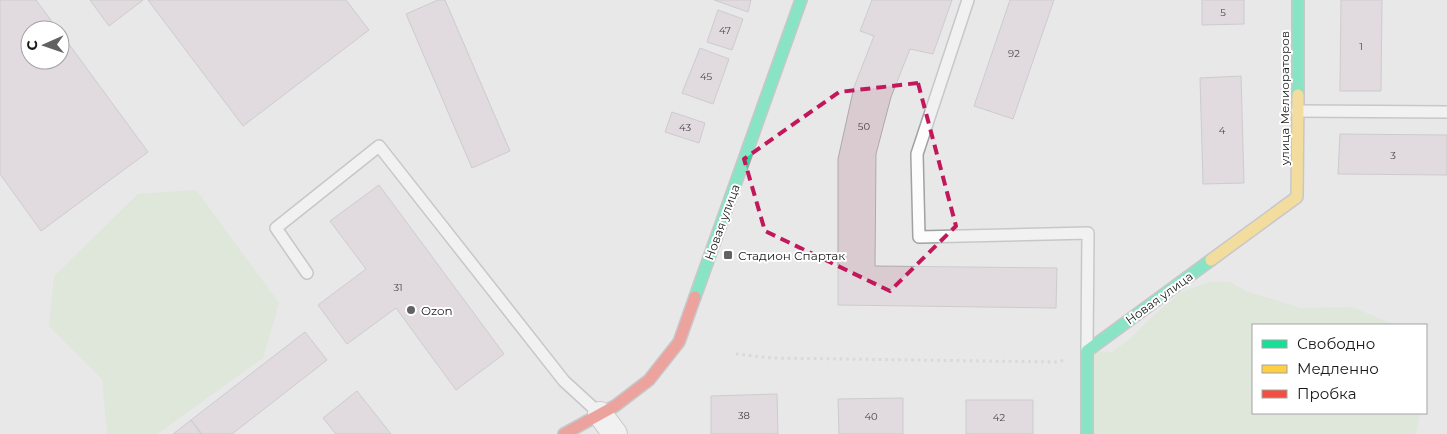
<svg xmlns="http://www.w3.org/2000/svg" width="1447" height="434" viewBox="0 0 1447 434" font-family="Montserrat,sans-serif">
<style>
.green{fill:#d3e6c8}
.building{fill:#dacbd1;stroke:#abaaab}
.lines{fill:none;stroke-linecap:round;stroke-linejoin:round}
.lane-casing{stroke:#a0a1a2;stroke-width:14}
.street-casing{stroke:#a0a1a2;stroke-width:26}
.fast-casing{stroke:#a0a1a2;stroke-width:14}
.slow-casing{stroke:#a0a1a2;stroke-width:14}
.jam-casing{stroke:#a0a1a2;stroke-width:14}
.path{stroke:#c7c7c8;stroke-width:3;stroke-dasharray:2.5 4;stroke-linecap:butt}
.lane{stroke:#fcfcfc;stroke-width:11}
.street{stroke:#fcfcfc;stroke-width:24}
.fast{stroke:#16e098;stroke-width:11}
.slow{stroke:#ffcf43;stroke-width:11}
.jam{stroke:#f24e42;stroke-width:11}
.marked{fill:none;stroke:#c2185b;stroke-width:4;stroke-dasharray:10 6;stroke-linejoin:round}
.poi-dot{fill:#626262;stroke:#fff;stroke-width:2}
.labels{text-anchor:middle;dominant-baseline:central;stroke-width:4;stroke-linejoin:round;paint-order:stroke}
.number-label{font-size:10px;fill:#4a4648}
.street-label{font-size:12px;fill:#1a1a1a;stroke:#fff}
.poi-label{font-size:12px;fill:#1a1a1a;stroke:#fff;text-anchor:start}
</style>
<rect width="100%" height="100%" fill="#e8e8e9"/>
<path class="green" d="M 196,190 L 279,303 L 263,358 L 157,434 L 107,434 L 102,379 L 49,326 L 54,276 L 138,194 Z
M 1209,282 L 1230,282 L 1246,291 L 1300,308 L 1352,307 L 1395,325 L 1253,325 L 1253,413 L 1420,413 L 1416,434 L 1087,434 L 1087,351 L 1112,352 L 1130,339 L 1155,314 L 1181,292 Z"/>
<path class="building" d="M 0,0 L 36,0 L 58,30 L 30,30 L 30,60 L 60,60 L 60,32 L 148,152 L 41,231 L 0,174 Z
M 90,0 L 143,0 L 109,26 Z
M 148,0 L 346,0 L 369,30 L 243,126 Z
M 438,0 L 445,0 L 510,151 L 472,168 L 406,14 Z
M 714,0 L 751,0 L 748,12 Z
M 872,0 L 952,0 L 933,54 L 910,49 L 891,97 L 876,154 L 875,266 L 1057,268 L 1056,308 L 838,305 L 838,159 L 854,87 L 874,36 L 860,31 Z
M 1010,0 L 1054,0 L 1013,119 L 974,106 Z
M 1202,0 L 1244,0 L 1244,24 L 1202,25 Z
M 1341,0 L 1382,0 L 1381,91 L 1340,91 Z
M 718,10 L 743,19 L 732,50 L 707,42 Z
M 700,48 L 729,59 L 713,104 L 682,93 Z
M 1241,76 L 1244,183 L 1203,184 L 1200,78 Z
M 672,112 L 705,123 L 699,143 L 665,132 Z
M 1340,134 L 1447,135 L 1447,175 L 1338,174 Z
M 379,185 L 504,354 L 456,390 L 396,308 L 347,344 L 318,305 L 366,269 L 330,221 Z
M 305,332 L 327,360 L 232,434 L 202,434 L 191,420 Z
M 357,391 L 391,434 L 336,434 L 323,418 Z
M 777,394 L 778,434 L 711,434 L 711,396 Z
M 903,398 L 903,434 L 839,434 L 838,399 Z
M 966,400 L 1033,400 L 1033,434 L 966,434 Z
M 191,420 L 201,434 L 173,434 Z"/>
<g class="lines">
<g class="lane-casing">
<path id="lane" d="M 968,0 L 917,154 L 919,237 L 1088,233 L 1087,349
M 1297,111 L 1447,112
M 307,273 L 276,228 L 379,146 L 564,381 L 600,414"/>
</g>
<g class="street-casing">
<path id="street" d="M 600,414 L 615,434"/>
</g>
<g class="fast-casing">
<path id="fast" d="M 1298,95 L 1298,0
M 695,297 L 801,0
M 1087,434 L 1087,351 L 1211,260"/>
</g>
<g class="slow-casing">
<path id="slow" d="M 1211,260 L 1297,197 L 1298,95"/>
</g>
<g class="jam-casing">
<path id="jam" d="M 564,434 L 615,406 L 649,380 L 679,342 L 695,297"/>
</g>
<path class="path" d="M 736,354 L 772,358 L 1058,362 L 1064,360"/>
<use href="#lane" class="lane"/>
<use href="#street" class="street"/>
<use href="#fast" class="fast"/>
<use href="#slow" class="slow"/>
<use href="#jam" class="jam"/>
</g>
<path d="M0 0H1447V434H0ZM 918,83 L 956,226 L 890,291 L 765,231 L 744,159 L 839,92 Z" fill="#e8e8e9" fill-opacity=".55" fill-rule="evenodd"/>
<path class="marked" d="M 918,83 L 956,226 L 890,291 L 765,231 L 744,159 L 839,92 Z"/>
<g class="poi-dot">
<rect x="723" y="250" width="10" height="10" rx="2.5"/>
<circle cx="411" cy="310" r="5"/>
</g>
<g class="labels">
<g class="number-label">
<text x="1223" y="12">5</text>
<text x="725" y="30">47</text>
<text x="1361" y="46">1</text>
<text x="1014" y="53">92</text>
<text x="706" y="76">45</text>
<text x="864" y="126">50</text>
<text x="685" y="127">43</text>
<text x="1222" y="130">4</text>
<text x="1393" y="155">3</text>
<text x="398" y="287">31</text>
<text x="744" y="415">38</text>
<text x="871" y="416">40</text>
<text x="999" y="417">42</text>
</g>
<g class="street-label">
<text transform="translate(1284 98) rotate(-90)">улица Мелиораторов</text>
<text transform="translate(722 222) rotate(-70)">Новая улица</text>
<text transform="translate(1159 298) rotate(-36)">Новая улица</text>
</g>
<g class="poi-label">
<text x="738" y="255">Стадион Спартак</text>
<text x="421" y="310">Ozon</text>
</g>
</g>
<rect x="1252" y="324" width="175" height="90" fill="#ffffff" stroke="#a3a3a3"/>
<rect x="1262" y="340" width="25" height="8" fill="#16e098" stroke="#a3a3a3"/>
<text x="1297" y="349" font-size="15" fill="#1a1a1a">Свободно</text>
<rect x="1262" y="365" width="25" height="8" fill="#ffcf43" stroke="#a3a3a3"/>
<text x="1297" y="374" font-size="15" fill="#1a1a1a">Медленно</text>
<rect x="1262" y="390" width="25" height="8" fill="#f24e42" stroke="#a3a3a3"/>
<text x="1297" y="399" font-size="15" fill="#1a1a1a">Пробка</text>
<g transform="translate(45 45) rotate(268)"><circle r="24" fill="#ffffff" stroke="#a3a3a3"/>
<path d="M0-4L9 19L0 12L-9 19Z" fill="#626262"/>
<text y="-8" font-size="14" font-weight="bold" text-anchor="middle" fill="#1a1a1a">С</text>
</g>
</svg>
